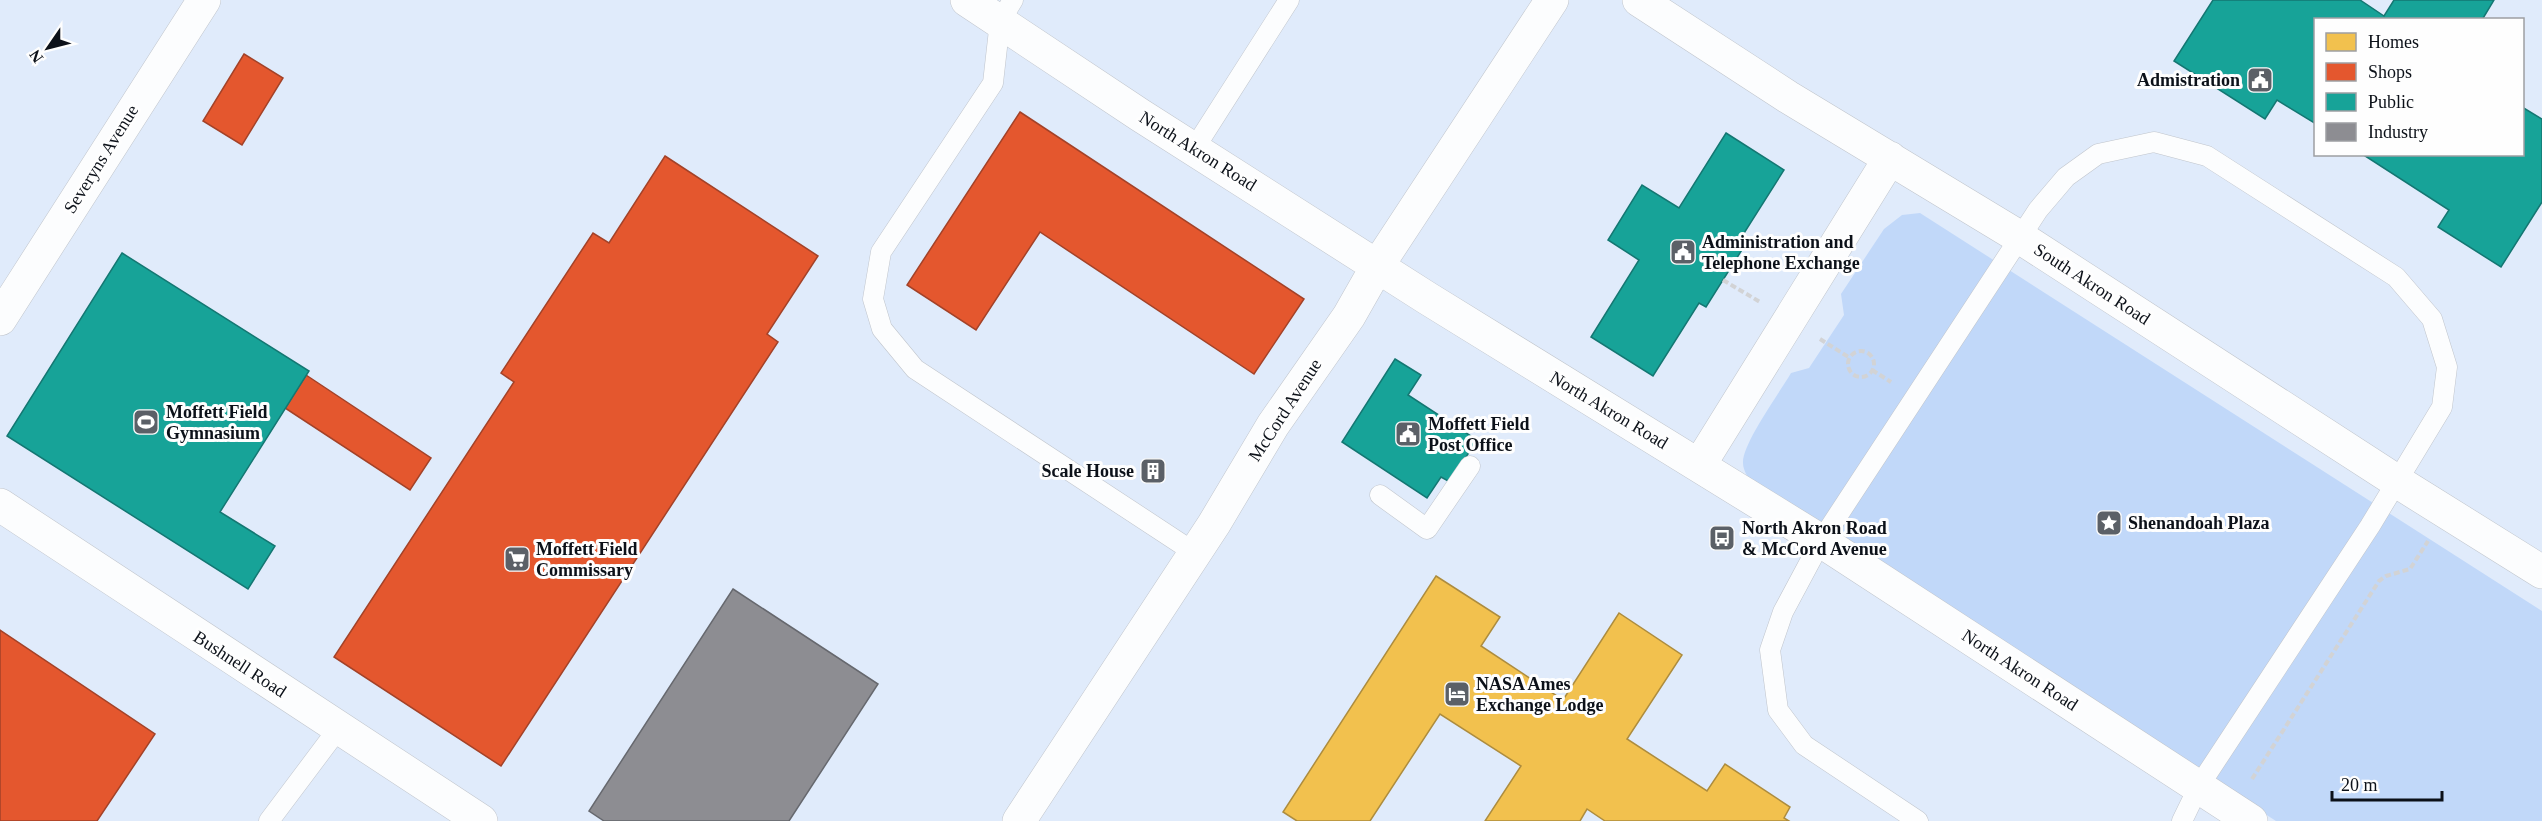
<svg xmlns="http://www.w3.org/2000/svg" width="2542" height="821" viewBox="0 0 2542 821" font-family="'Times New Roman',serif">
<style>
.built{fill:#e0ebfb;fill-rule:evenodd}
.green{fill:#c1d8f9}
.homes{fill:#f2c14e;stroke:#ad8c3e;stroke-width:1.5}
.shops{fill:#e4572e;stroke:#a34228;stroke-width:1.5}
.public{fill:#17a398;stroke:#147772;stroke-width:1.5}
.industry{fill:#8d8d92;stroke:#66686e;stroke-width:1.5}
.lines{fill:none;stroke-linecap:round;stroke-linejoin:round}
.service-casing{stroke:#c0c5cc;stroke-width:21}
.minor-casing{stroke:#c0c5cc;stroke-width:34}
.path{stroke:#d2d3d5;stroke-width:4;stroke-dasharray:6 3;stroke-linecap:butt}
.service{stroke:#fcfdfe;stroke-width:20}
.minor{stroke:#fcfdfe;stroke-width:33}
.labels{text-anchor:middle;dominant-baseline:central;stroke-width:6;stroke-linejoin:round;paint-order:stroke}
.poi-label{font-size:18px;font-weight:bold;fill:#0c1119;stroke:#fefefe;text-anchor:start}
.street-label{font-size:18px;fill:#0c1119;stroke:#fefefe}
</style>
<rect width="100%" height="100%" fill="#eef2f8"/>
<path class="built" d="M 0,0 L 2542,0 L 2542,821 L 0,821 ZM 2316,20 L 2522,20 L 2522,154 L 2316,154 Z"/>
<path class="green" d="M 1920,213 L 2542,611 L 2542,821 L 2276,821 L 1752,485 C 1749,478 1743,471 1743,463 C 1742,444 1780,392 1791,373 L 1809,368 L 1844,315 L 1841,294 L 1884,229 L 1902,215 Z"/>
<path class="homes" d="M 1436,576 L 1500,617 L 1481,646 L 1563,700 L 1619,613 L 1682,655 L 1627,739 L 1707,791 L 1725,764 L 1790,807 L 1784,818 L 1789,821 L 1605,821 L 1587,809 L 1580,821 L 1485,821 L 1521,766 L 1440,714 L 1370,821 L 1297,821 L 1283,812 Z"/>
<path class="shops" d="M 244,54 L 283,78 L 242,145 L 203,121 Z
M 1020,112 L 1304,299 L 1254,374 L 1040,232 L 976,330 L 907,285 Z
M 665,156 L 818,256 L 767,334 L 778,342 L 501,766 L 334,657 L 514,382 L 501,373 L 593,233 L 609,243 Z
M 306,375 L 431,458 L 410,490 L 285,408 Z
M 1149,461 L 1164,470 L 1156,481 L 1142,473 Z
M 0,630 L 155,734 L 97,821 L 0,821 Z"/>
<path class="public" d="M 2213,0 L 2360,0 L 2384,16 L 2394,0 L 2494,0 L 2482,20 L 2316,20 L 2316,124 L 2277,100 L 2265,119 L 2174,61 Z
M 2522,107 L 2542,119 L 2542,202 L 2501,267 L 2438,227 L 2449,210 L 2362,154 L 2522,154 Z
M 1726,133 L 1784,170 L 1739,241 L 1745,245 L 1706,307 L 1699,303 L 1653,376 L 1591,337 L 1639,260 L 1608,240 L 1642,185 L 1679,208 Z
M 122,253 L 309,371 L 220,512 L 275,546 L 248,589 L 7,436 Z
M 1395,359 L 1421,375 L 1408,395 L 1477,440 L 1450,482 L 1441,477 L 1427,498 L 1342,442 Z"/>
<path class="industry" d="M 733,589 L 878,684 L 789,821 L 604,821 L 589,811 Z"/>
<g class="lines">
<g class="service-casing">
<path id="service" d="M 1013,0 L 1000,21 L 993,83 L 881,252 L 873,299 L 882,329 L 915,369 L 1195,553
M 1194,149 L 1289,0
M 1380,495 L 1427,529 L 1470,466
M 269,821 L 338,729
M 1918,821 L 1804,745 L 1778,710 L 1770,650 L 1783,612 L 1821,541 L 2038,210 L 2066,177 L 2098,154 L 2154,142 L 2207,156 L 2396,277 L 2432,319 L 2447,367 L 2442,407 L 2370,526 L 2199,786 L 2182,821"/>
</g>
<g class="minor-casing">
<path id="minor" d="M 967,0 L 1140,115 L 1427,298 L 1821,541 L 2251,821
M 1639,0 L 1788,97 L 2021,238 L 2398,482 L 2542,572
M 0,319 L 204,0
M 1700,464 L 1890,158
M 0,505 L 481,821
M 1019,821 L 1214,524 L 1273,425 L 1349,316 L 1378,265 L 1552,0"/>
</g>
<path class="path" d="M 1723,280 L 1760,302
M 1820,339 L 1850,358
M1848 364a13 13 0 1 1 26 0a13 13 0 1 1-26 0Z
M 1872,370 L 1891,382
M 2252,779 L 2379,581 L 2386,576 L 2410,569 L 2428,541"/>
<use href="#service" class="service"/>
<use href="#minor" class="minor"/>
</g>
<defs>
<g id="civic-square" transform="scale(1.35)"><rect x="-9" y="-9" width="18" height="18" rx="4" fill="#5b6067" stroke="#fefefe"/><path d="M-.6-6.5H3V-4.5H.6V-3L4-1V1h2V6H-6V1h2V-1L-.6-3ZM-1.2 2.5V6h2.4V2.5Z" fill="#fff"/></g>
<g id="stadium-square" transform="scale(1.35)"><rect x="-9" y="-9" width="18" height="18" rx="4" fill="#5b6067" stroke="#fefefe"/><path d="M0-5a6.5 5 0 1 0 0 10a6.5 5 0 1 0 0-10ZM-3.5-1.8h7v3.6h-7Z" fill="#fff"/></g>
<g id="building-square" transform="scale(1.35)"><rect x="-9" y="-9" width="18" height="18" rx="4" fill="#5b6067" stroke="#fefefe"/><path d="M-4-6H4V6H1V3H-1V6H-4ZM-2.5-4.3h1.7v1.8h-1.7ZM.8-4.3h1.7v1.8H.8ZM-2.5-1h1.7V.8h-1.7ZM.8-1h1.7V.8H.8Z" fill="#fff"/></g>
<g id="sight-square" transform="scale(1.35)"><rect x="-9" y="-9" width="18" height="18" rx="4" fill="#5b6067" stroke="#fefefe"/><path d="M0-6L1.8-2.2L6-1.7L2.9 1.2L3.7 5.4L0 3.3L-3.7 5.4L-2.9 1.2L-6-1.7L-1.8-2.2Z" fill="#fff"/></g>
<g id="bus-square" transform="scale(1.35)"><rect x="-9" y="-9" width="18" height="18" rx="4" fill="#5b6067" stroke="#fefefe"/><path d="M-5-6H5V4H4V6H2V4H-2V6H-4V4H-5ZM-3.5-4V0h7V-4ZM-3.5 1.2v1.5H-2V1.2ZM2 1.2v1.5H3.5V1.2Z" fill="#fff"/></g>
<g id="supermarket-square" transform="scale(1.35)"><rect x="-9" y="-9" width="18" height="18" rx="4" fill="#5b6067" stroke="#fefefe"/><path d="M-6-5.5h2.5l.6 2H6L4.5 2H-2.5L-4.4-4H-6ZM-1.5 3.2a1.3 1.3 0 1 0 .1 0ZM3 3.2a1.3 1.3 0 1 0 .1 0Z" fill="#fff"/></g>
<g id="hotel-square" transform="scale(1.35)"><rect x="-9" y="-9" width="18" height="18" rx="4" fill="#5b6067" stroke="#fefefe"/><path d="M-6-4.5h1.5V1H6V5H4.5V3h-9V5H-6ZM-4 0a1.8 1.8 0 1 1 3.6 0ZM.5 0V-2.5h3Q6-2.5 6 0Z" fill="#fff"/></g>
</defs>
<g fill-rule="evenodd">
<use href="#civic-square" x="2260" y="80"/>
<use href="#civic-square" x="1683" y="252"/>
<use href="#stadium-square" x="146" y="422"/>
<use href="#civic-square" x="1408" y="434"/>
<use href="#building-square" x="1153" y="471"/>
<use href="#sight-square" x="2109" y="523"/>
<use href="#bus-square" x="1722" y="538"/>
<use href="#supermarket-square" x="517" y="559"/>
<use href="#hotel-square" x="1457" y="694"/>
</g>
<g class="labels">
<g class="poi-label">
<text x="2240" y="80" text-anchor="end">Admistration</text>
<text x="1702" y="242">Administration and<tspan x="1702" dy="21">Telephone Exchange</tspan></text>
<text x="166" y="412">Moffett Field<tspan x="166" dy="21">Gymnasium</tspan></text>
<text x="1428" y="424">Moffett Field<tspan x="1428" dy="21">Post Office</tspan></text>
<text x="1134" y="471" text-anchor="end">Scale House</text>
<text x="2128" y="523">Shenandoah Plaza</text>
<text x="1742" y="528">North Akron Road<tspan x="1742" dy="21">&amp; McCord Avenue</tspan></text>
<text x="536" y="549">Moffett Field<tspan x="536" dy="21">Commissary</tspan></text>
<text x="1476" y="684">NASA Ames<tspan x="1476" dy="21">Exchange Lodge</tspan></text>
</g>
<g class="street-label">
<text transform="translate(1198 151) rotate(32)">North Akron Road</text>
<text transform="translate(101 159) rotate(-58)">Severyns Avenue</text>
<text transform="translate(2092 284) rotate(33)">South Akron Road</text>
<text transform="translate(1285 410) rotate(-57)">McCord Avenue</text>
<text transform="translate(1609 410) rotate(31)">North Akron Road</text>
<text transform="translate(240 664) rotate(33)">Bushnell Road</text>
<text transform="translate(2020 670) rotate(33)">North Akron Road</text>
</g>
</g>
<rect x="2314" y="18" width="210" height="138" fill="#fefefe" stroke="#9d9fa2" stroke-width="1.5"/>
<rect x="2326" y="33" width="30" height="18" fill="#f2c14e" stroke="#9d9fa2" stroke-width="1.5"/>
<text x="2368" y="48" font-size="18" fill="#0c1119">Homes</text>
<rect x="2326" y="63" width="30" height="18" fill="#e4572e" stroke="#9d9fa2" stroke-width="1.5"/>
<text x="2368" y="78" font-size="18" fill="#0c1119">Shops</text>
<rect x="2326" y="93" width="30" height="18" fill="#17a398" stroke="#9d9fa2" stroke-width="1.5"/>
<text x="2368" y="108" font-size="18" fill="#0c1119">Public</text>
<rect x="2326" y="123" width="30" height="18" fill="#8d8d92" stroke="#9d9fa2" stroke-width="1.5"/>
<text x="2368" y="138" font-size="18" fill="#0c1119">Industry</text>
<g transform="translate(48 48) rotate(235)" stroke="#fefefe" stroke-width="4.5" paint-order="stroke">
<path d="M0-4.5L10 22L0 15L-10 22Z" fill="#0c1119"/>
<text y="-9" font-size="16" font-weight="bold" text-anchor="middle" fill="#0c1119">N</text>
</g>
<path d="M2332 791v9h110v-9" fill="none" stroke="#0c1119" stroke-width="3"/>
<text x="2341" y="791" font-size="18" fill="#0c1119" stroke="#fefefe" stroke-width="4.5" paint-order="stroke">20 m</text>
</svg>
